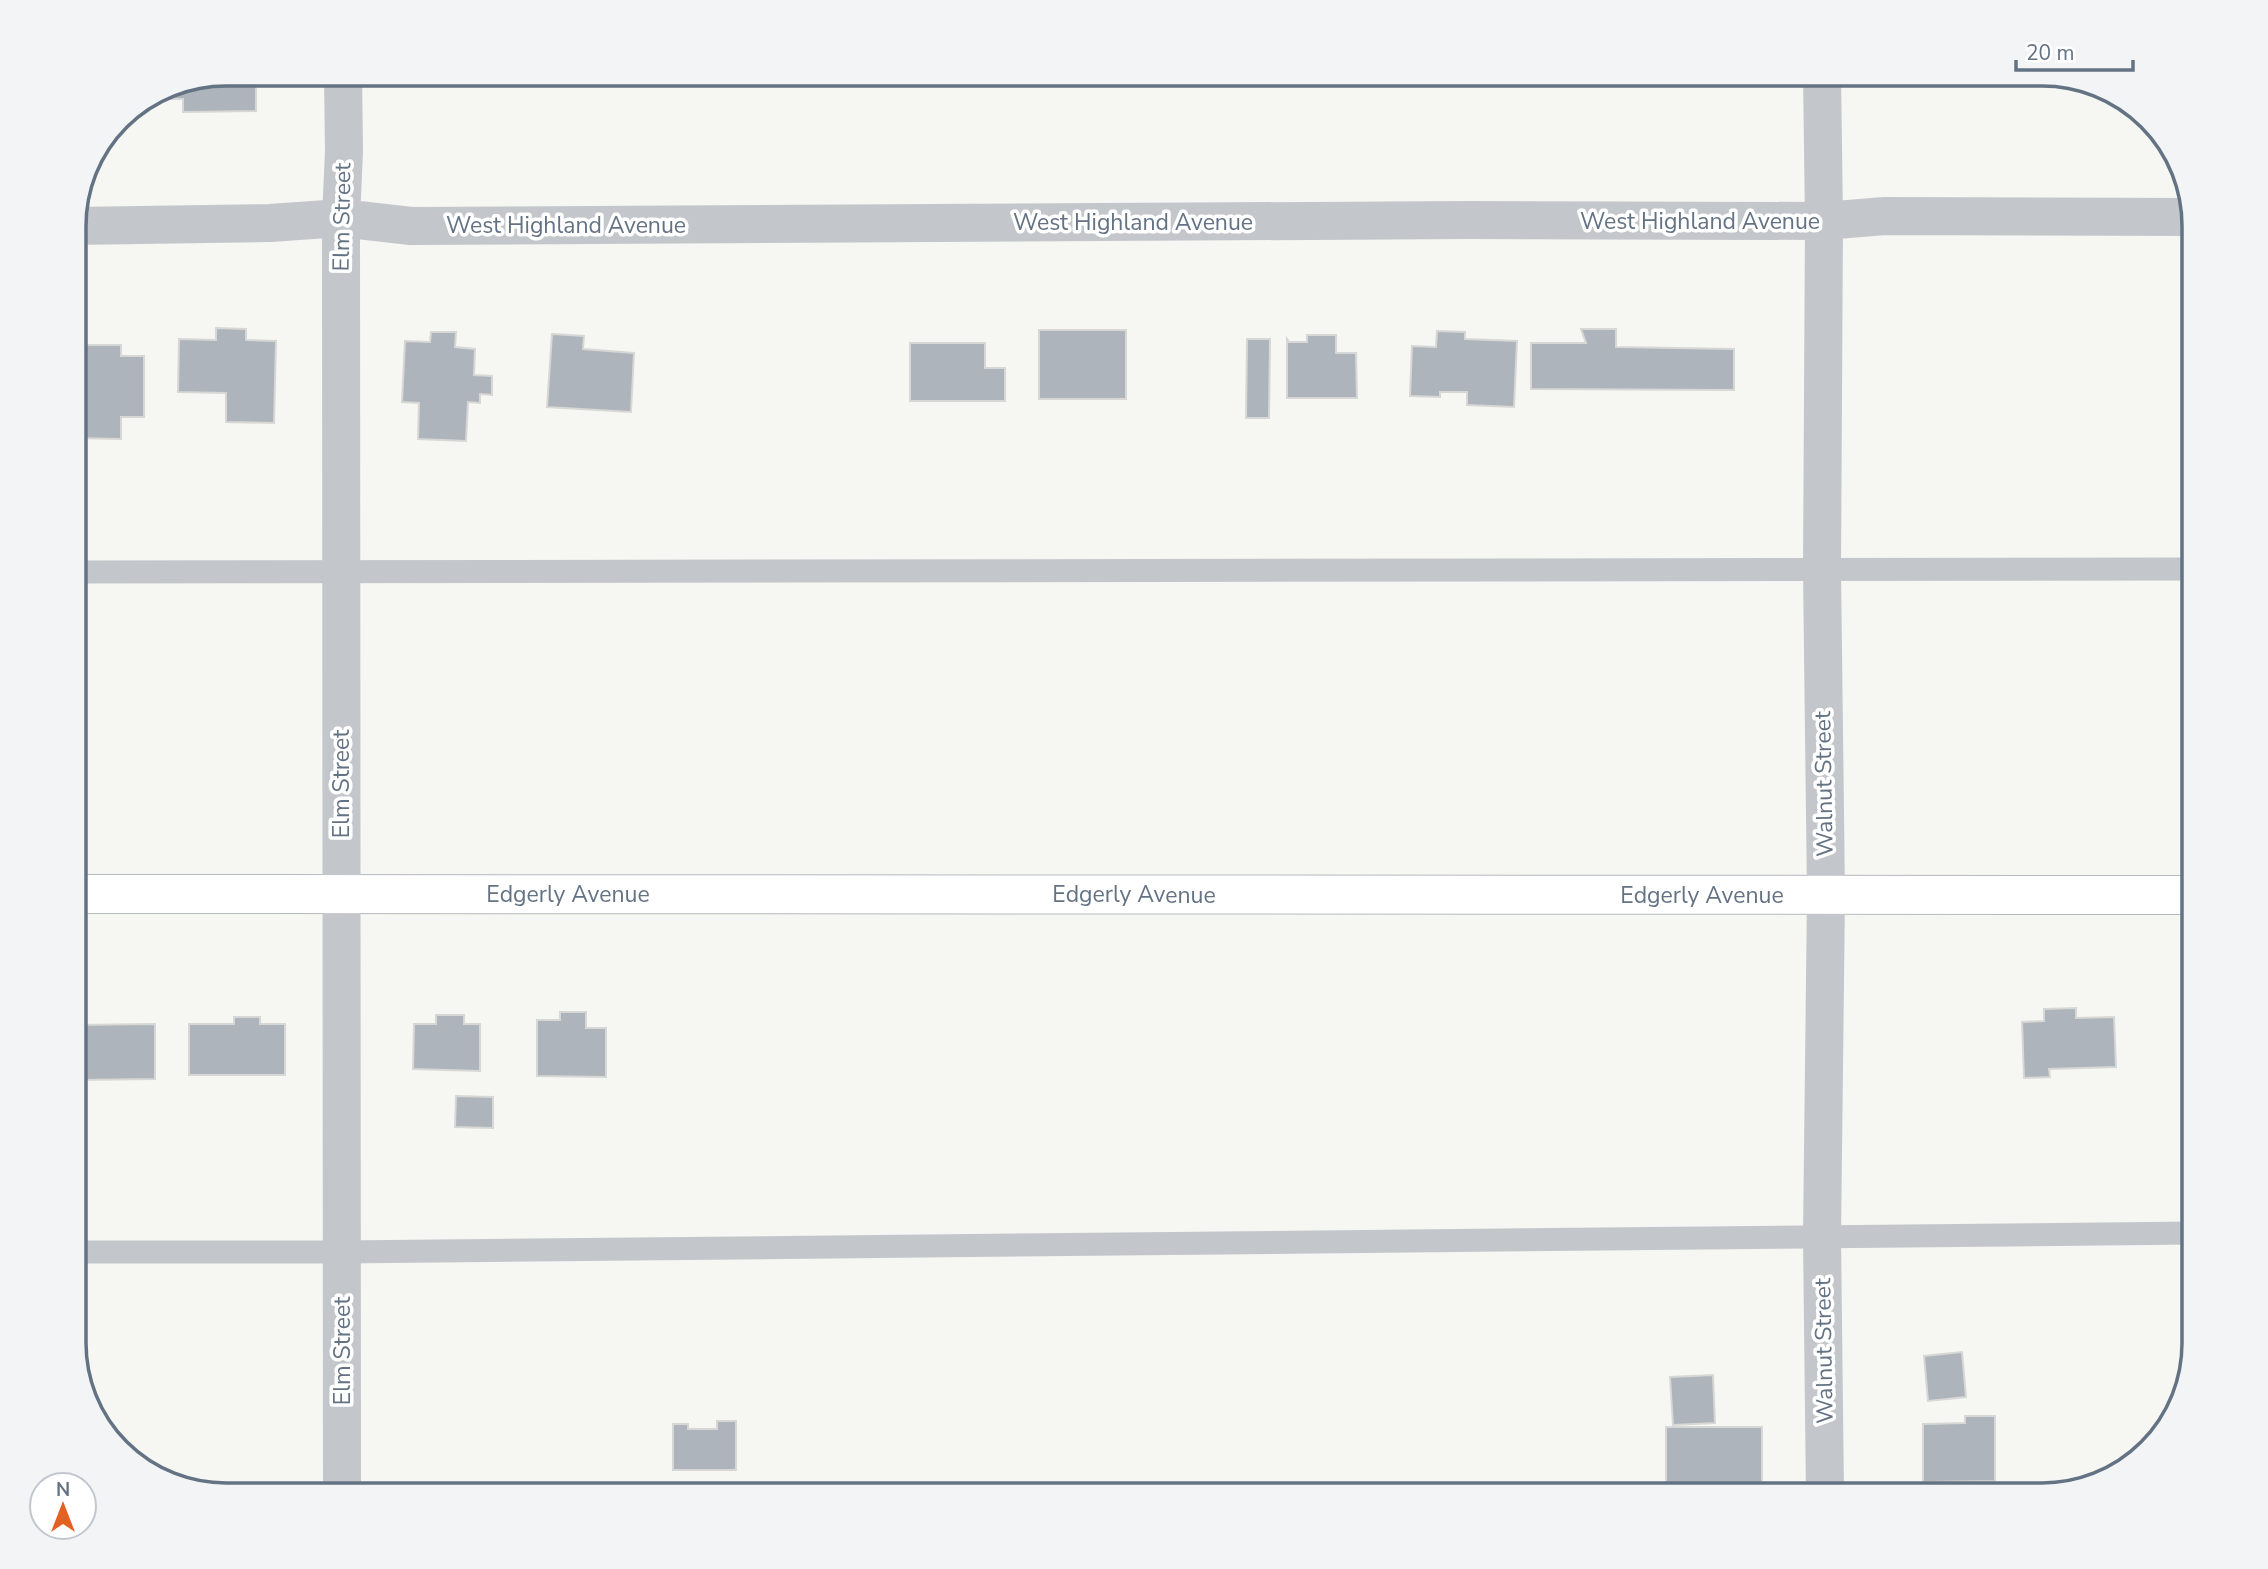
<svg xmlns="http://www.w3.org/2000/svg" width="2268" height="1569" viewBox="0 0 2268 1569" font-family="'Nunito Sans',sans-serif">
<style>
.building{fill:#aeb4bb;stroke:#d7d7d5;stroke-width:2}
.lines{fill:none;stroke-linecap:round;stroke-linejoin:round}
.secondary-casing{stroke:#b5babf;stroke-width:40}
.lane{stroke:#c3c6ca;stroke-width:23}
.street{stroke:#c3c6ca;stroke-width:38}
.secondary{stroke:#fff;stroke-width:38}
.labels{text-anchor:middle;dominant-baseline:central;stroke-width:7;stroke-linejoin:round;paint-order:stroke}
.street-label{font-size:23px;fill:#647384;stroke:#fff}
.rim{fill:none;stroke:#647384;stroke-width:3.5}
</style>
<rect width="100%" height="100%" fill="#f6f6f2"/>
<path class="building" d="M 226,74 L 256,74 L 256,111 L 183,112 L 183,99 L 169,99 L 169,85 Z
M 216,328 L 246,329 L 246,340 L 276,341 L 274,423 L 226,422 L 226,393 L 178,392 L 179,339 L 216,340 Z
M 1581,329 L 1616,329 L 1616,347 L 1734,349 L 1734,390 L 1531,389 L 1531,343 L 1586,343 Z
M 1039,330 L 1126,330 L 1126,399 L 1039,399 Z
M 1437,331 L 1465,332 L 1465,339 L 1517,341 L 1514,407 L 1467,405 L 1467,392 L 1440,392 L 1440,397 L 1410,396 L 1412,346 L 1436,347 Z
M 431,332 L 456,332 L 455,347 L 475,349 L 474,375 L 492,376 L 492,395 L 480,394 L 480,403 L 468,402 L 466,441 L 418,439 L 419,403 L 402,402 L 405,341 L 430,342 Z
M 552,334 L 584,336 L 583,349 L 634,353 L 631,412 L 547,407 Z
M 1307,335 L 1336,335 L 1336,353 L 1356,353 L 1357,398 L 1287,398 L 1287,339 L 1289,342 L 1307,342 Z
M 1247,339 L 1270,339 L 1269,418 L 1246,418 Z
M 910,343 L 985,343 L 985,368 L 1005,368 L 1005,401 L 910,401 Z
M 79,345 L 121,345 L 121,356 L 144,356 L 144,417 L 121,417 L 121,439 L 74,438 L 74,352 L 79,352 Z
M 2076,1008 L 2076,1018 L 2114,1017 L 2116,1067 L 2049,1069 L 2050,1077 L 2024,1078 L 2022,1022 L 2044,1021 L 2044,1009 Z
M 560,1012 L 586,1012 L 586,1028 L 606,1028 L 606,1077 L 537,1076 L 537,1020 L 560,1020 Z
M 436,1015 L 464,1015 L 464,1024 L 480,1024 L 480,1071 L 413,1069 L 414,1024 L 436,1024 Z
M 234,1017 L 260,1017 L 260,1024 L 285,1024 L 285,1075 L 189,1075 L 189,1024 L 234,1024 Z
M 155,1024 L 155,1079 L 74,1080 L 74,1025 Z
M 456,1096 L 493,1097 L 493,1128 L 455,1127 Z
M 1962,1352 L 1966,1397 L 1928,1401 L 1924,1356 Z
M 1713,1375 L 1715,1423 L 1673,1425 L 1670,1377 Z
M 1965,1416 L 1995,1416 L 1995,1481 L 1923,1482 L 1923,1424 L 1965,1423 Z
M 717,1421 L 736,1421 L 736,1470 L 673,1470 L 673,1424 L 688,1424 L 688,1429 L 717,1429 Z
M 1666,1427 L 1762,1427 L 1762,1485 L 1666,1485 Z"/>
<g class="lines">
<g class="secondary-casing">
<g id="secondary">
<path id="s1" d="M 74,894 L 2194,895"/>
</g>
</g>
<path class="lane" d="M 74,572 L 2194,569
M 74,1252 L 342,1252 L 2194,1233"/>
<path class="street" d="M 1822,74 L 1824,221 L 1822,570 L 1826,895 L 1822,1237 L 1825,1495
M 74,226 L 270,223 L 341,218 L 411,226 L 1469,220 L 1824,221 L 1885,216 L 2192,217
M 342,1495 L 341,218 L 344,151 L 343,74"/>
<use href="#secondary" class="secondary"/>
</g>
<g class="labels">
<g class="street-label">
<text transform="translate(342 217) rotate(-89)">Elm Street</text>
<text x="1700" y="221">West Highland Avenue</text>
<text x="1133" y="222">West Highland Avenue</text>
<text x="566" y="225">West Highland Avenue</text>
<text transform="translate(341 784) rotate(-90)">Elm Street</text>
<text transform="translate(1824 784) rotate(-91)">Walnut Street</text>
<text stroke="none"><textPath href="#s1" startOffset="494">Edgerly Avenue</textPath></text>
<text stroke="none"><textPath href="#s1" startOffset="1060">Edgerly Avenue</textPath></text>
<text stroke="none"><textPath href="#s1" startOffset="1628">Edgerly Avenue</textPath></text>
<text transform="translate(342 1351) rotate(-90)">Elm Street</text>
<text transform="translate(1824 1351) rotate(-91)">Walnut Street</text>
</g>
</g>
<path d="M0 0H2268V1569H0ZM226 86H2042A140 140 0 0 1 2182 226V1343A140 140 0 0 1 2042 1483H226A140 140 0 0 1 86 1343V226A140 140 0 0 1 226 86Z" fill="#f3f4f5" fill-rule="evenodd"/>
<path class="rim" d="M226 86H2042A140 140 0 0 1 2182 226V1343A140 140 0 0 1 2042 1483H226A140 140 0 0 1 86 1343V226A140 140 0 0 1 226 86Z"/>
<g transform="translate(63 1506)"><circle r="33" fill="#ffffff" stroke="#c1c7ce" stroke-width="2"/>
<path d="M0-5L12 26L0 18L-12 26Z" fill="#e46124"/>
<text y="-10" font-size="19" font-weight="bold" text-anchor="middle" fill="#647384">N</text>
</g>
<path d="M2016 60v10h117v-10" fill="none" stroke="#647384" stroke-width="3.5"/>
<text x="2026" y="60" font-size="21" fill="#647384" stroke="#ffffff" stroke-width="5" paint-order="stroke">20 m</text>
</svg>
